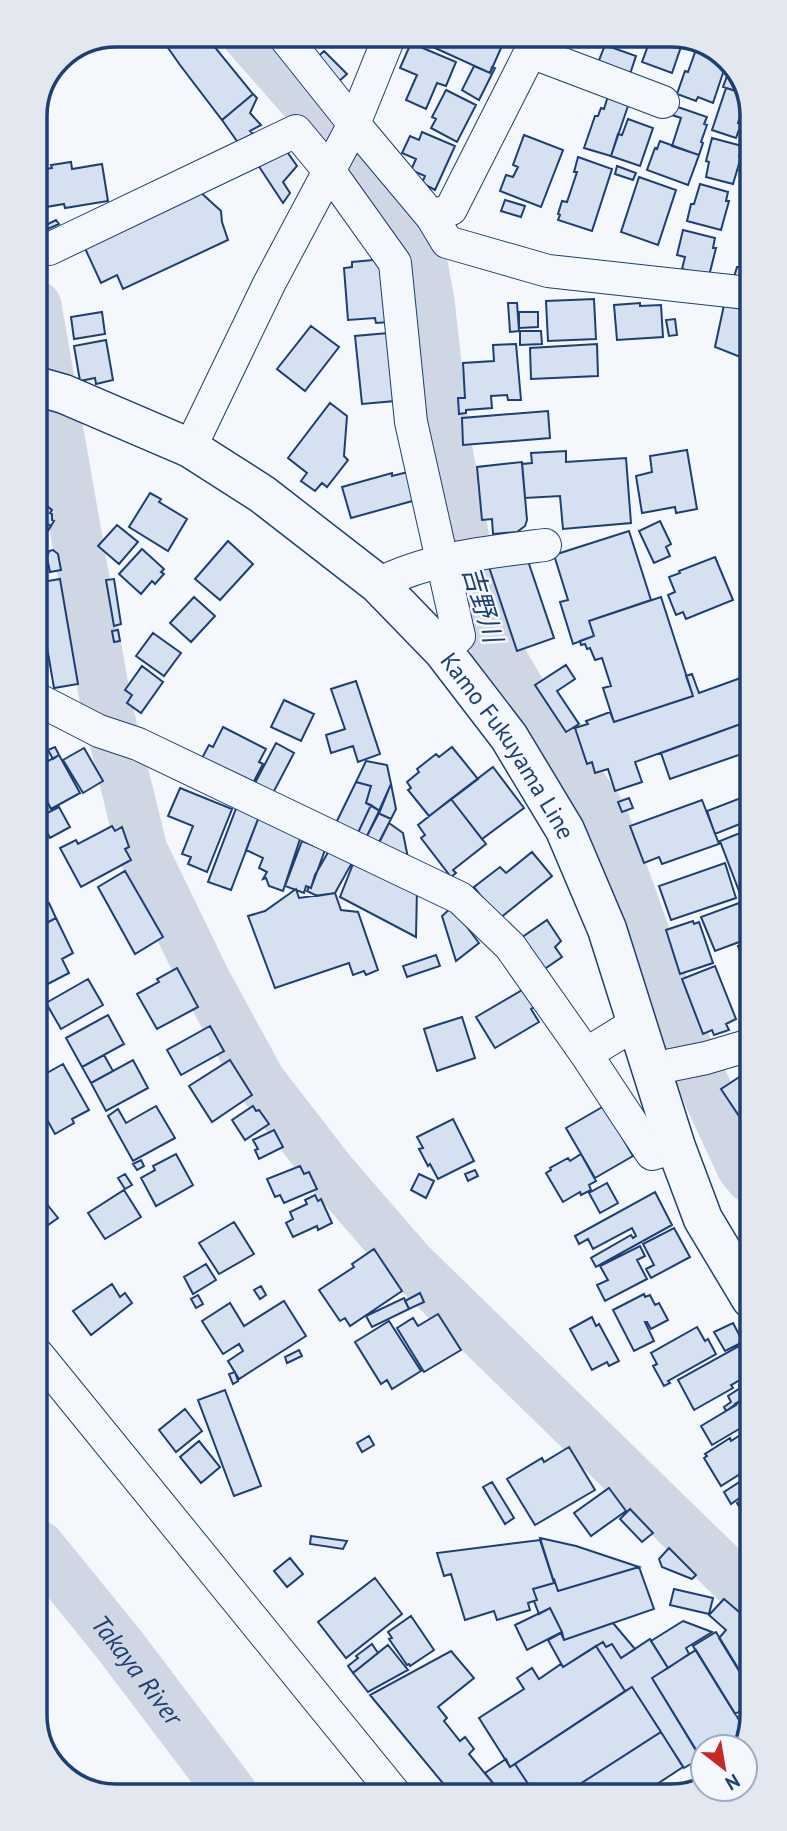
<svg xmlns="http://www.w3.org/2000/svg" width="787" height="1831" viewBox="0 0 787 1831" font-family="'PT Sans','Noto Sans JP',sans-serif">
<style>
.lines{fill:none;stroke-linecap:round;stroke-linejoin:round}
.river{stroke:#cfd7e4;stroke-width:51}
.building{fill:#d5e0f0;stroke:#1d3f73;stroke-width:2}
.minor-casing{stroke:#1d3f73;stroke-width:34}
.major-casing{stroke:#1d3f73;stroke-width:41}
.minor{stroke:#f4f7fb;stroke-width:32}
.major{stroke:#f4f7fb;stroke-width:38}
.labels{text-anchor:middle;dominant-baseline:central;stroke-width:5;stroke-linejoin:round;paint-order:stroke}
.street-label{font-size:24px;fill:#1d3f73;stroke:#f4f7fb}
.water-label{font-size:26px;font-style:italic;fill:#1d3f73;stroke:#f4f7fb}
.rim{fill:none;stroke:#1d3f73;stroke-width:3.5}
</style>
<rect width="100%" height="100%" fill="#f4f7fb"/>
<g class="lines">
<g class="river">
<path d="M 247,35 L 355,158 L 420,252 L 429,301 L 444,435 L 473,585 L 499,655 L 541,726 L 602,815 L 679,1031 L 742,1167 L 751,1178"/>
<path d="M 36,306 L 106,704 L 142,850 L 206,982 L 260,1081 L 332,1174 L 409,1263 L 752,1597"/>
<path id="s1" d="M 39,1546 L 118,1643 L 233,1795"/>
</g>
</g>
<path class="building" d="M 159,35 L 205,35 L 253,94 L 222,120 L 180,65 Z
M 436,35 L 511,35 L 508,40 L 505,39 L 490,73 L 435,48 L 441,37 Z
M 655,35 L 676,35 L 684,38 L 672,73 L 642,62 L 649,43 L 652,44 Z
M 411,43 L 456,62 L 446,86 L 437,83 L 426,109 L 406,100 L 417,75 L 400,68 Z
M 698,44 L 720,52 L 727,61 L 713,103 L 698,97 L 696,101 L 677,94 L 685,71 L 688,72 Z
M 605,45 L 636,56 L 630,74 L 598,63 Z
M 324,51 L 347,74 L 337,83 L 315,59 Z
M 474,66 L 490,73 L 492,67 L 495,68 L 479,100 L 462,90 Z
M 727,76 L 740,80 L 745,87 L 744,94 L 723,87 Z
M 726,88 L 747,94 L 738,123 L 741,124 L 736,138 L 712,130 Z
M 446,90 L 476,105 L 457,142 L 431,128 L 436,119 L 432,117 Z
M 253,94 L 257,98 L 250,113 L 261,125 L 250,131 L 255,136 L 239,144 L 222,120 Z
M 608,96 L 629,103 L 611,156 L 584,148 L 595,116 L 598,116 L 601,108 L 604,109 Z
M 672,105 L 707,117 L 704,124 L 707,125 L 701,142 L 703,143 L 699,155 L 672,146 L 681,118 L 669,114 Z
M 628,119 L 653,128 L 640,166 L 611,156 L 618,134 L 622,135 Z
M 422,132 L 455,146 L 435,190 L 422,183 L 425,176 L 411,170 L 416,159 L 402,153 L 410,136 L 419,140 Z
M 524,135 L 563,150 L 541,207 L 500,191 L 506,175 L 513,177 L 518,167 L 513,165 Z
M 712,138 L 742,146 L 739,156 L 741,157 L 733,184 L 706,177 L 709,162 L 706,161 Z
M 660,141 L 699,155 L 688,185 L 647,170 L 655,148 L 657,149 Z
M 283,146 L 297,166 L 283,182 L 290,193 L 283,203 L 254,159 Z
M 578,157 L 612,169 L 592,231 L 558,220 L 560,215 L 558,214 L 562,201 L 567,202 L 577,172 L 574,172 Z
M 71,162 L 72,169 L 102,164 L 108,201 L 65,208 L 64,204 L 46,207 L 40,170 L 52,168 L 51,165 Z
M 617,166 L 636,173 L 633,180 L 615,174 Z
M 639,177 L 676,190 L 658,245 L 621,232 Z
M 700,184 L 728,192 L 726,201 L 729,201 L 721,230 L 687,221 L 691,204 L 694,204 Z
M 198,190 L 221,211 L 222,222 L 228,240 L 123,289 L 117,275 L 101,283 L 83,244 Z
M 505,200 L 525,206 L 521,217 L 501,211 Z
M 56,220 L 59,224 L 48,229 L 46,225 Z
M 683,230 L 715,238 L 713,248 L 716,248 L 709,276 L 682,269 L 685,257 L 677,255 Z
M 747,241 L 748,241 L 748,281 L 734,277 L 737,267 L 740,267 Z
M 384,259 L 389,322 L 376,323 L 375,318 L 348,320 L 344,268 L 352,267 L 352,262 Z
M 594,299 L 596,339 L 548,341 L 546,301 Z
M 508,303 L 517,303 L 519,331 L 510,332 Z
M 640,303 L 640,306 L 661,305 L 663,337 L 617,340 L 614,305 Z
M 724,305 L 745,310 L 745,313 L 748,313 L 748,360 L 715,347 Z
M 102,312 L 105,334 L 74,339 L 71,317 Z
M 519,312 L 538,312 L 538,327 L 519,328 Z
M 675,319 L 677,335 L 669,336 L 666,320 Z
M 311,326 L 339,347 L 305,391 L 277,369 Z
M 520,331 L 541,331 L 542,344 L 520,345 Z
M 388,333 L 395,401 L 362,404 L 355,336 Z
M 106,340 L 113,380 L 96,384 L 95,378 L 80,381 L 74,346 Z
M 516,344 L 521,400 L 508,400 L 507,395 L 491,396 L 492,408 L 466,410 L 466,413 L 459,414 L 458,398 L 465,398 L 463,363 L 494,361 L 493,345 Z
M 597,344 L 598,376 L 531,379 L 530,348 Z
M 330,403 L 347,416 L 344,456 L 348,460 L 327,487 L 322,483 L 315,491 L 301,481 L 307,473 L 288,458 Z
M 548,411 L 550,438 L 463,445 L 462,418 Z
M 687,450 L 697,509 L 676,513 L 675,507 L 642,513 L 636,476 L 652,472 L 650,456 Z
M 566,451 L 566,462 L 626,458 L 631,523 L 563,529 L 560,496 L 525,498 L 522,464 L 532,463 L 531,453 Z
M 522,462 L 527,520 L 525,526 L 517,532 L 493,534 L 492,519 L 482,520 L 477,467 Z
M 408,472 L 416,500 L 351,518 L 342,487 L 392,473 L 392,476 Z
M 150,493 L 161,499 L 159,502 L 187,519 L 168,551 L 129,527 Z
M 42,502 L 52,510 L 50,513 L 52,514 L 52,520 L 54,521 L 51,526 L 36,517 L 36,512 Z
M 36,517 L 51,526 L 36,549 Z
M 660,521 L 671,544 L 666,547 L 670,556 L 654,563 L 639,531 Z
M 117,525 L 138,542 L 119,564 L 98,546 Z
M 629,531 L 651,600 L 589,621 L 594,636 L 573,644 L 560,602 L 568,600 L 554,555 Z
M 228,541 L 253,564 L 220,600 L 195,579 Z
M 142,549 L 164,569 L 161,572 L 164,574 L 155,584 L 152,581 L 141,594 L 119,574 Z
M 53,550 L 58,554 L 61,570 L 50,572 L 47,558 L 49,551 Z
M 525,552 L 554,638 L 517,651 L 488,564 Z
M 715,557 L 733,600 L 686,619 L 683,612 L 676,615 L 668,595 L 675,592 L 669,577 L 680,573 L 679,571 Z
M 60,579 L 78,684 L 54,688 L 36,583 Z
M 114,579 L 121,624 L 114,626 L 106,580 Z
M 194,597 L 215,616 L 191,642 L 170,623 Z
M 661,597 L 693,696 L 614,722 L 603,688 L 611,686 L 602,658 L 595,660 L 590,648 L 587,649 L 585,644 L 581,645 L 580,641 L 594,636 L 589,621 Z
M 118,630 L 120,641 L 114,642 L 112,631 Z
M 153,633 L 181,653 L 164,676 L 136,656 Z
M 566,665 L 575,679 L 557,691 L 579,724 L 566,732 L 535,685 Z
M 142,666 L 163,682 L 141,713 L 127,703 L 132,695 L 125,690 Z
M 692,674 L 699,693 L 749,675 L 749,721 L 635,762 L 642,782 L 615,791 L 608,769 L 595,773 L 592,762 L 587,764 L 575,728 L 588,724 L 586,721 L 610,712 L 614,722 L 693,696 L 686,676 Z
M 356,681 L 380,754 L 358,762 L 353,746 L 331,753 L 326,735 L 345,729 L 331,689 Z
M 284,700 L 314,714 L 301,741 L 271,727 Z
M 749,721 L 750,751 L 670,779 L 661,753 Z
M 223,727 L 266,749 L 259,762 L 263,764 L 251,787 L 201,760 L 209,745 L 213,747 Z
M 276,743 L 294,753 L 273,793 L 255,783 Z
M 55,747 L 59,755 L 53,759 L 48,750 Z
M 452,747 L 478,779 L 429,816 L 408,790 L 411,788 L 407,782 L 419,772 L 417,769 L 436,754 L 439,757 Z
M 84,748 L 103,781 L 83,793 L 63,760 Z
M 59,755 L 80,793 L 51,809 L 45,797 L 38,801 L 37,800 L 37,770 L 38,769 L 37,767 Z
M 366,761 L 387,765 L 391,784 L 380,811 L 366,803 L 371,786 L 356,782 Z
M 493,767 L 524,808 L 482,839 L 451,799 Z
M 356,782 L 371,786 L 366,803 L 371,805 L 356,837 L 336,823 Z
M 391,784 L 396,809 L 391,819 L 378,813 Z
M 180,788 L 232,809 L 207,872 L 188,864 L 191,857 L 182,854 L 193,826 L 168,816 Z
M 746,796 L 750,805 L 750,820 L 715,834 L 707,811 Z
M 629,798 L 633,808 L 622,812 L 618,802 Z
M 451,799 L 486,844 L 453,870 L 456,873 L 451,877 L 421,838 L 425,835 L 418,825 Z
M 702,800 L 719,844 L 662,864 L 659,857 L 644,863 L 630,826 Z
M 371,805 L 380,811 L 366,838 L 356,837 Z
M 237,806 L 260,814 L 231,890 L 208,882 Z
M 59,807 L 70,827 L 50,838 L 39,817 Z
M 378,813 L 391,819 L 378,844 L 366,838 Z
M 260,814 L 300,839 L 283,891 L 269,886 L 266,878 L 263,879 L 267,872 L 259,868 L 263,858 L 246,850 Z
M 389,823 L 403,833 L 408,858 L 379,843 Z
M 112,826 L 115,831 L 122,827 L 129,847 L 125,849 L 131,860 L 81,887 L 60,848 L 76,840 L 78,844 Z
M 750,829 L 750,920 L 720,841 Z
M 302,841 L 325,850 L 311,888 L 306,886 L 304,893 L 285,886 Z
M 330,849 L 353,861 L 335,893 L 317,896 L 307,891 L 309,887 L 311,888 L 315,875 Z
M 532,852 L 552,876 L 499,919 L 474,887 L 500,867 L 506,873 Z
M 355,859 L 417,889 L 416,937 L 340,897 Z
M 725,863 L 736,898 L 671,920 L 659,886 Z
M 125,871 L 163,937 L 135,954 L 98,887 Z
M 296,889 L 299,898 L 335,893 L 341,910 L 358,912 L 378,970 L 366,975 L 364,971 L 353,975 L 349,963 L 275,988 L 248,916 L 265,911 Z
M 49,903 L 56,918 L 37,928 L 37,909 Z
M 739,903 L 750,931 L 750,938 L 715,951 L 701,917 Z
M 452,907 L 479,943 L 456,961 L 442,916 Z
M 56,918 L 73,953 L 62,959 L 69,973 L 38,989 L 37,928 Z
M 547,920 L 561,941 L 555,947 L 562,957 L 543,970 L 521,938 Z
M 693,921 L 694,924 L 699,922 L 713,963 L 680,974 L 666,930 Z
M 750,941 L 750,976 L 738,946 Z
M 436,955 L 440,966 L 407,977 L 403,966 Z
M 715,966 L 736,1019 L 726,1024 L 729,1030 L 714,1035 L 712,1030 L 703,1034 L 682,979 Z
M 177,968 L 198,1007 L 157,1029 L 137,994 L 159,982 L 157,979 Z
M 88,979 L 103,1005 L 61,1029 L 46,1003 Z
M 524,989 L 534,1007 L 531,1009 L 539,1022 L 495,1048 L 476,1017 Z
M 108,1015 L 124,1044 L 82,1067 L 66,1038 Z
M 462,1017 L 475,1058 L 437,1071 L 424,1029 Z
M 37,1018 L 46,1033 L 37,1038 Z
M 210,1026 L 224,1051 L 181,1075 L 167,1050 Z
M 104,1055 L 113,1071 L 91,1083 L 82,1067 Z
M 133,1060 L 148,1088 L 106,1111 L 91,1083 Z
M 230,1060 L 252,1095 L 212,1122 L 189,1086 Z
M 63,1064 L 89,1110 L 72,1119 L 74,1123 L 55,1134 L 41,1109 L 39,1111 L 38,1108 L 38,1078 Z
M 750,1070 L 750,1121 L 745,1125 L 721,1089 Z
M 156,1106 L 175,1138 L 133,1161 L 108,1116 L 118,1109 L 126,1123 Z
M 253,1106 L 256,1111 L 259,1110 L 269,1124 L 245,1140 L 232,1120 Z
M 604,1106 L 633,1156 L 595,1178 L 566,1128 Z
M 453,1119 L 474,1161 L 438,1179 L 430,1164 L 428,1166 L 419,1149 L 423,1148 L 417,1137 Z
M 274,1130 L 283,1147 L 259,1159 L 255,1150 L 258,1149 L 253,1140 Z
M 176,1154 L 193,1185 L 156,1206 L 141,1178 L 155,1170 L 153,1166 Z
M 581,1154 L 596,1181 L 589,1185 L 591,1190 L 581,1195 L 580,1192 L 563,1202 L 546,1173 L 551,1170 L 550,1168 L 568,1158 L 570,1161 Z
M 141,1160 L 144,1166 L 137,1170 L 133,1164 Z
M 300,1166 L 304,1174 L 309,1172 L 317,1189 L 284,1203 L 280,1195 L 275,1197 L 267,1179 Z
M 475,1170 L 478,1176 L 468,1181 L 465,1174 Z
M 125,1174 L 132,1185 L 125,1189 L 118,1178 Z
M 419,1174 L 434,1181 L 426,1198 L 411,1190 Z
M 607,1183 L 618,1203 L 600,1213 L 589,1193 Z
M 124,1190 L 141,1217 L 105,1239 L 88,1213 Z
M 655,1192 L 672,1225 L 596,1267 L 591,1258 L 631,1235 L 633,1238 L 636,1236 L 632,1228 L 593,1249 L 588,1239 L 579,1244 L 575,1236 Z
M 38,1193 L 58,1218 L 38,1232 Z
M 315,1195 L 318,1201 L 321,1199 L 332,1223 L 318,1230 L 317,1226 L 293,1237 L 286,1223 L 293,1219 L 290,1212 L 307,1204 L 305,1200 Z
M 234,1222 L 254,1254 L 219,1274 L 199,1243 Z
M 674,1228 L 690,1257 L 651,1278 L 646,1269 L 654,1265 L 643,1244 Z
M 751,1239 L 751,1255 L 744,1243 Z
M 640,1246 L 645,1256 L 637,1260 L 647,1279 L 605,1301 L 597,1285 L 608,1280 L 600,1266 Z
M 374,1249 L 402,1291 L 350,1326 L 345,1318 L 340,1321 L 319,1290 L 354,1267 L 352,1264 Z
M 206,1264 L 216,1280 L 193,1294 L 184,1277 Z
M 112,1284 L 120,1297 L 125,1293 L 132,1303 L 91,1335 L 73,1311 Z
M 261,1286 L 266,1295 L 260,1299 L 254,1290 Z
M 420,1293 L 424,1302 L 409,1309 L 405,1301 Z
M 644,1294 L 645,1297 L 650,1295 L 655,1305 L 659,1303 L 668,1320 L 651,1329 L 647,1322 L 645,1322 L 654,1341 L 634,1351 L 613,1310 Z
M 198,1295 L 203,1304 L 196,1308 L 191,1299 Z
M 404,1298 L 409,1309 L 372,1327 L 366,1316 Z
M 284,1301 L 306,1336 L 239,1379 L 228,1361 L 243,1351 L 239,1344 L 223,1354 L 202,1321 L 230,1303 L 244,1326 Z
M 438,1314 L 461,1350 L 424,1372 L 397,1328 L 413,1318 L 418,1326 Z
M 592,1317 L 596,1326 L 599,1324 L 619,1361 L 609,1366 L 607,1362 L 592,1370 L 570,1329 Z
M 389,1321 L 421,1371 L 392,1389 L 387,1380 L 381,1384 L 355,1342 Z
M 733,1323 L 743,1342 L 725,1351 L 714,1332 Z
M 697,1327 L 705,1341 L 708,1339 L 716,1354 L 668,1381 L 670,1383 L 664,1386 L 653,1366 L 657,1364 L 651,1353 Z
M 748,1342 L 751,1348 L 751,1360 L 743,1345 Z
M 743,1344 L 751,1360 L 751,1374 L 731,1385 L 733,1388 L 694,1410 L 678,1380 Z
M 299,1350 L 302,1356 L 287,1363 L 285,1357 Z
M 235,1372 L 238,1381 L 233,1384 L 229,1374 Z
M 751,1378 L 751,1398 L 748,1400 L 746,1397 L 726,1411 L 724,1407 L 731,1402 L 728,1396 L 740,1388 L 739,1385 Z
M 225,1390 L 261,1486 L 234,1496 L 198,1400 Z
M 746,1397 L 748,1400 L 751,1398 L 751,1422 L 712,1445 L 701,1426 L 736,1405 L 735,1404 Z
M 185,1409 L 202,1431 L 176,1452 L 159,1430 Z
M 751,1428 L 751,1467 L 721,1486 L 704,1458 L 707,1456 L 705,1454 L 730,1438 L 731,1441 Z
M 369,1436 L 374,1445 L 362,1452 L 357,1443 Z
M 199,1441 L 220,1467 L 201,1483 L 180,1457 Z
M 569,1447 L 595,1490 L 535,1525 L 507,1479 L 542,1458 L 544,1462 Z
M 741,1481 L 748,1492 L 731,1504 L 724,1492 Z
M 492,1482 L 514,1518 L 505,1524 L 483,1487 Z
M 609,1488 L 626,1511 L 591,1536 L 574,1513 Z
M 750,1495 L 751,1497 L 750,1524 L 737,1503 Z
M 630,1509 L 653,1533 L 642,1542 L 620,1519 Z
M 311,1536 L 347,1541 L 343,1549 L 310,1544 Z
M 540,1538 L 576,1546 L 639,1567 L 558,1591 L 554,1579 L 553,1579 Z
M 540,1540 L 554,1583 L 533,1589 L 537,1600 L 528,1603 L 530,1610 L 497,1620 L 494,1611 L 465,1620 L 451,1574 L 444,1576 L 437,1553 Z
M 669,1548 L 696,1575 L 692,1579 L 662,1567 L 659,1559 Z
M 290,1558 L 303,1574 L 287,1587 L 274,1571 Z
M 639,1567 L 654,1609 L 564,1640 L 562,1632 L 550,1608 L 539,1614 L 534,1601 L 537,1600 L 533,1589 L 554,1583 L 553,1579 L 554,1579 L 558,1591 Z
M 375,1578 L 402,1614 L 346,1658 L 318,1622 Z
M 674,1589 L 713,1598 L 709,1614 L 670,1605 Z
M 724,1599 L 752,1623 L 752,1661 L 741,1674 L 719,1638 L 726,1630 L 709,1615 Z
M 550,1608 L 562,1632 L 527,1650 L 515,1625 Z
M 411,1616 L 434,1650 L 410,1666 L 409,1664 L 407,1665 L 389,1639 L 392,1638 L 388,1632 Z
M 683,1621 L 712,1632 L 686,1648 L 689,1654 L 668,1668 L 651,1641 Z
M 613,1623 L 635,1649 L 621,1658 L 612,1644 L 606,1647 L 603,1642 L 563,1667 L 548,1640 L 561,1633 L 564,1640 Z
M 716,1632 L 752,1691 L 752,1704 L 735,1714 L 693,1646 Z
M 650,1639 L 668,1668 L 652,1678 L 701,1758 L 684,1768 L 632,1687 L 625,1691 L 596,1646 L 603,1642 L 606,1647 L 612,1644 L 621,1658 Z
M 372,1644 L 378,1653 L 353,1673 L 348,1666 L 358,1658 L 356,1656 Z
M 388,1645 L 408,1670 L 368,1692 L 353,1673 Z
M 596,1646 L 625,1691 L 510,1767 L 479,1718 L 524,1689 L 517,1678 L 532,1668 L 539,1679 L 561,1664 L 563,1667 Z
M 696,1650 L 744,1728 L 742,1729 L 745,1734 L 741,1747 L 703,1747 L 703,1762 L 652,1678 Z
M 451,1651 L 474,1678 L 438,1707 L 447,1718 L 444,1721 L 460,1741 L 465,1737 L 474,1749 L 469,1754 L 501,1793 L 451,1793 L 370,1695 Z
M 750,1664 L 752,1667 L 752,1691 L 741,1674 Z
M 632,1687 L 661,1732 L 566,1793 L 534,1793 L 515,1764 Z
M 661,1732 L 683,1767 L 645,1792 L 566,1793 Z
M 506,1759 L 510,1767 L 515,1764 L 534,1793 L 501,1793 L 485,1773 Z
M 703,1777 L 703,1787 L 696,1792 L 681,1792 Z"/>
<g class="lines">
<g class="minor-casing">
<path id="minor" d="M 283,35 L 354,124 L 432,217 L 451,209 L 539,35
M 531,52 L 663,102
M 432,217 L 447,242 L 548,271 L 748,293
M 35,249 L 49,249 L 296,131 L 330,172 L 395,263 L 411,422 L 459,636 L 443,651
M 190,448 L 269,284 L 354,124 L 390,35
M 378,584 C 429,558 488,552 545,545
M 37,699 L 99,731 L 138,744 L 460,898 L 510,946 L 586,1054 L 652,1154 L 676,1147
M 586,1054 L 638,1022
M 652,1069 L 706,1058 L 750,1045
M 38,1355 L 395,1794"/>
</g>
<g class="major-casing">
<g id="major">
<path id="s2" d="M 36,386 L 64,394 L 190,448 L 262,494 L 378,584 L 443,651 L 509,737 L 565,830 L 607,929 L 676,1147 L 703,1219 L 751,1299"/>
</g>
</g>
<use href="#minor" class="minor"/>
<use href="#major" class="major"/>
</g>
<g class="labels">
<g class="street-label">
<text stroke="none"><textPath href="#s2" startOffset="607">Kamo Fukuyama Line</textPath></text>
</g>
<g class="water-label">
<text transform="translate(483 604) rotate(73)">吉野川</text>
<text stroke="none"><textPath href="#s1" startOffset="158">Takaya River</textPath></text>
</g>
</g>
<path d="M0 0H787V1831H0ZM116 47H671A69 69 0 0 1 740 116V1715A69 69 0 0 1 671 1784H116A69 69 0 0 1 47 1715V116A69 69 0 0 1 116 47Z" fill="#e3e8f0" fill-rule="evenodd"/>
<path class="rim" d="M116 47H671A69 69 0 0 1 740 116V1715A69 69 0 0 1 671 1784H116A69 69 0 0 1 47 1715V116A69 69 0 0 1 116 47Z"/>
<g transform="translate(724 1768) rotate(149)"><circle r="33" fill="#f4f7fb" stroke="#9eadc5" stroke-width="2"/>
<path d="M0-5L12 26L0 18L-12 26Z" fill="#c62828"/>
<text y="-10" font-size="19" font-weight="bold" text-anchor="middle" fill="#1d3f73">N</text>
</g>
</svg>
